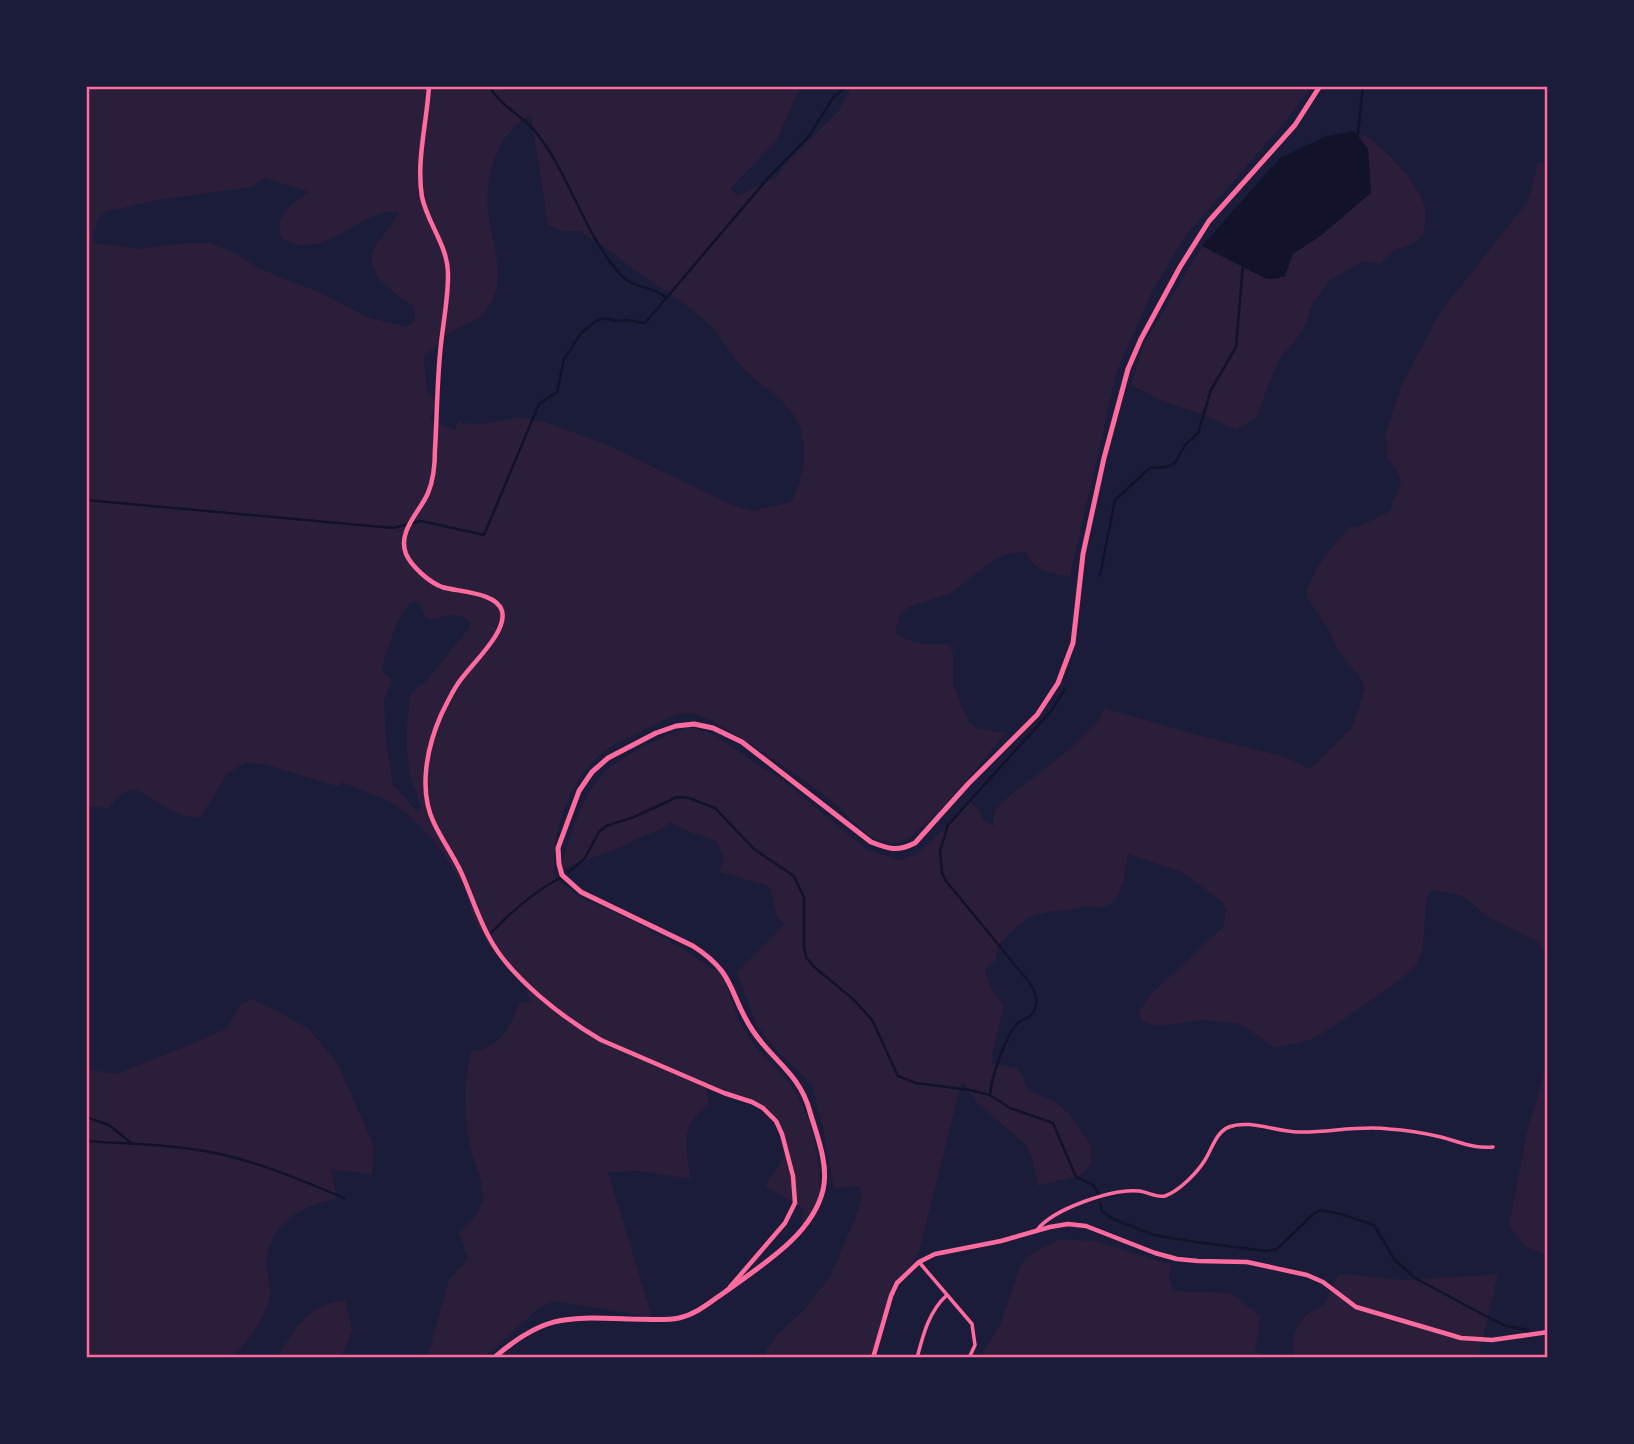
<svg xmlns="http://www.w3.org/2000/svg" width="1634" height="1444" viewBox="0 0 1634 1444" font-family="Overpass,sans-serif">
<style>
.green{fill:#2a1e3b;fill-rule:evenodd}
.water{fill:#12122b}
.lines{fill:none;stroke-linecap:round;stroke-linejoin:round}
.stream{stroke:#12122b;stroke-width:2.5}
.minor{stroke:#ff6b9d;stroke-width:3.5}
.tertiary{stroke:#ff6b9d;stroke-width:4.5}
.secondary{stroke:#ff6b9d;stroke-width:5}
.neatline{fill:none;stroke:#ff6b9d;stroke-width:2.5}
</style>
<rect width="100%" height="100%" fill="#1b1b3a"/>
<path class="green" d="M 86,86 L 801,86 L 776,141 L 730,189 L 738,196 L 760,184 L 775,179 L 793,156 L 837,113 L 852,86 L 1312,86 L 1283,124 L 1186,235 L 1152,292 L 1117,371 L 1070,576 C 1052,574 1032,571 1026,551 L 1004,555 L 988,564 L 951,593 L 909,607 L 900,614 L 895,631 C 909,645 929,644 948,644 L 953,653 L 953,684 L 968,721 L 976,728 L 1006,733 C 987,755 923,836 899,843 C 891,845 875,840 869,835 C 856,826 846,812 833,802 C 812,786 711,712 689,713 C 669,714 648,729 630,737 C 591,752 571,785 559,824 C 554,840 555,860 554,877 L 576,895 L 635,922 L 683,949 L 724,976 C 731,1001 738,1023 754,1045 C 766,1060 783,1073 794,1090 C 816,1124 824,1176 817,1215 L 802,1227 L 803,1208 L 765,1186 L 787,1153 L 771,1113 L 743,1098 L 706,1089 L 709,1105 C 679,1126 685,1147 691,1179 L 638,1171 L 608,1172 L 652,1317 L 555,1301 L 540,1307 L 484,1358 L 427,1358 L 449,1280 L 468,1259 L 459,1232 C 501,1200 476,1178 468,1138 C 465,1118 464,1070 471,1051 C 499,1050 510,1026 520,1003 L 530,1002 L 525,982 L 494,952 L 475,922 L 462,882 L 432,838 L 409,815 L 391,802 L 342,782 L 340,787 L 264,764 L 244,763 L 227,774 L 200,818 C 170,817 159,799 133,789 L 119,796 L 108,808 L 91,807 L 86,813 ZM 531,115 L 548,225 L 562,231 L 583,231 L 584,234 C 605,245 621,261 641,274 C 663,289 686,304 706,321 C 723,336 730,357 746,371 C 764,388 789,401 799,425 C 809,450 803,479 791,502 L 753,511 L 732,505 L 610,446 L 545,422 L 520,417 L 482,424 L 462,423 L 459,420 L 455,430 L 430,420 L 437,401 L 427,392 L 424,357 C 432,349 440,341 448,334 C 467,320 481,325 493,298 C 504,273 494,250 490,224 C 482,184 493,135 531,115 ZM 265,178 L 309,192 C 293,204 273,215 282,238 C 324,265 358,208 399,212 C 393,225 381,236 374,248 C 361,273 398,295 414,307 L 415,320 L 407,327 L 370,318 L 321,293 L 258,268 L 237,254 L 211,243 L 183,243 L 140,249 L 95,243 L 92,237 L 98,219 L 105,212 L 157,200 L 252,187 ZM 415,601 L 419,604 L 426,618 L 432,619 L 451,615 L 463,617 L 469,621 L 470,627 L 426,681 L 411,693 C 404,737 404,765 421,807 L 416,810 L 393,785 L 386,740 L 384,701 L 391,680 L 381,669 L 397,622 L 410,603 Z
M 1365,135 C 1384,148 1420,184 1425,208 C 1427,217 1424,227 1423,236 L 1412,244 L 1394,250 L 1380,264 L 1363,261 L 1330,280 L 1312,304 L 1305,326 L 1295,341 L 1280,358 L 1266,390 L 1257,417 L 1236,430 L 1205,415 L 1162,401 L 1131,385 L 1143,346 L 1202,246 L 1267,279 L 1293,254 L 1371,193 L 1368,149 L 1360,138 Z
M 1538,163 L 1548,163 L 1548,960 L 1538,942 L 1488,917 L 1462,895 L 1430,890 C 1421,914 1428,940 1417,964 C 1414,972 1329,1030 1316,1037 C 1304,1043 1288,1045 1275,1048 L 1241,1024 L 1204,1020 L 1154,1026 L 1141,1021 L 1139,1012 L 1150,995 L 1224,926 L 1226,908 L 1219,899 L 1182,872 L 1128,854 C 1125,870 1123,903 1103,907 C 1097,909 1087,906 1081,906 L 1078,909 L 1052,911 L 1030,917 L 1016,927 L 999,944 L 995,962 L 991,963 L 985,970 L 990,987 L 1004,1006 L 992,1054 L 992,1064 L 1018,1068 L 1029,1091 L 1056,1102 L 1069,1114 L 1092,1147 L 1091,1165 L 1079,1176 L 1038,1186 L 1032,1157 L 1025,1144 L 978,1104 L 962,1082 L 918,1255 L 892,1291 L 870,1358 L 764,1358 L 767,1349 L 776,1336 L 803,1311 L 830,1277 L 858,1212 L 861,1200 L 860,1186 L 834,1188 L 823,1127 L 812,1085 L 768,1041 L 755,1021 L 737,972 L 784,925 L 776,913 L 769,886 L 720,872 L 724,855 L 715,840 L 689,832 L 670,822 L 660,830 L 641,837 L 622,847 L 564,868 L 562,863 C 572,832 581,794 606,771 C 628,751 661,738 688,727 L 713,734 L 791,787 L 866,849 L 898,860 L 915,855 L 954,821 L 969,801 L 978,808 L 983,820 L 994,826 L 994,812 L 1002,802 L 1070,749 L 1099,720 L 1104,708 L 1197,735 L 1286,757 L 1310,769 L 1352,728 L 1365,689 L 1361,679 L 1337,649 L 1329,630 L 1306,596 C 1313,566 1331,548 1351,526 L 1358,527 L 1390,511 L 1401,482 L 1396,469 L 1387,458 L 1386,433 L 1403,382 L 1441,311 L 1528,201 Z
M 251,999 L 270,1007 L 309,1029 L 338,1064 L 374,1147 L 372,1175 L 331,1169 L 337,1199 C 305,1204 273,1221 267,1256 C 264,1269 271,1281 270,1293 C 270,1308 248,1345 235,1353 C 222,1361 199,1355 183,1358 L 86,1358 L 86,1069 L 116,1074 L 184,1047 L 226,1029 L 242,1003 Z
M 1548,1060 L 1548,1256 L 1525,1247 L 1509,1225 L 1527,1133 Z
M 1060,1239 L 1095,1241 L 1171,1265 L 1169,1278 L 1173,1291 L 1230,1293 L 1261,1316 L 1255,1349 L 1268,1358 L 980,1358 L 1000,1325 L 1021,1264 L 1032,1253 Z
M 1344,1274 L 1403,1280 L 1498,1274 L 1478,1358 L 1294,1358 C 1291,1329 1298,1317 1324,1305 L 1338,1275 Z
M 345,1300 L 352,1330 L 341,1358 L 277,1358 C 294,1329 309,1304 345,1300 Z"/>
<path class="water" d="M 1354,131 L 1368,149 L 1371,193 L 1319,237 L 1293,254 L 1285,276 L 1275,279 L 1267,279 L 1202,246 L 1280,158 L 1327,136 Z"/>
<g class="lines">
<path class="stream" d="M 489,86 C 501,108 524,115 538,135 C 570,176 584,234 620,274 C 636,291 649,284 667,298
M 1356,136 L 1358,133 L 1363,86
M 86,500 L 393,528 L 421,521 L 484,535 L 539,404 L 557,392 L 564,359 L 581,333 L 596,321 L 605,318 L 616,321 L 625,320 L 645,323 L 768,178 L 809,136 L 833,98 L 846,86
M 1100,575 L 1115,500 L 1150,468 L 1166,467 L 1175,463 L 1185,445 L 1198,433 L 1211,390 L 1236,347 L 1243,264
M 569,872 L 585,858 L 599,832 L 606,826 L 634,817 L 677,797 L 689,798 L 715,808 L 754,849 L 794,876 L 804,898 L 804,947 L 806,957 L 813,966 L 853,999 L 872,1020 L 898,1076 L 916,1083 L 970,1090 L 990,1095 L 1010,1108 L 1053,1123 L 1076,1177 L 1093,1185 L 1100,1196
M 491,933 C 512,911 533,892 560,878
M 990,1095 C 991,1078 1006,1033 1019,1022 C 1026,1017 1031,1019 1035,1009 C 1039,999 1034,990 1029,982 L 946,881 L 942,873 L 940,851 L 948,825 L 1052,710 L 1065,689
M 86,1117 L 109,1125 L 131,1143
M 86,1141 C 127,1144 169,1144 210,1152 C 257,1161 301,1180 344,1198
M 1100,1204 L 1102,1211 L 1113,1219 L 1154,1235 L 1195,1242 L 1266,1251 L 1277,1249 L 1312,1215 L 1320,1210 L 1341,1214 L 1374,1225 L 1394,1259 L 1415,1278 L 1493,1320 L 1507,1326 L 1528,1330"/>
<path class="minor" d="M 1037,1230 C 1053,1209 1113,1188 1139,1191 C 1148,1192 1156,1198 1165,1196 C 1179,1191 1197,1173 1205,1160 C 1212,1149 1216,1132 1229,1127 C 1249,1119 1277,1132 1298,1132 C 1328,1133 1358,1125 1389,1129 C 1406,1130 1424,1133 1441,1137 C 1460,1142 1474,1149 1493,1147
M 919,1262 L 972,1324 L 975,1345 L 969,1358
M 917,1358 C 923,1335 929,1311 947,1295"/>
<path class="tertiary" d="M 429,86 C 427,122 416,161 422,197 C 428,225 449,247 448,276 C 448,302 442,328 440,354 C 437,386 437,417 435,449 C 435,464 434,479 428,493 C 420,512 397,531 406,554 C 412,567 429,582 442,587 C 458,592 497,592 502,611 C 508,633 468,667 457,685 C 451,694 446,705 441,715 C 427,747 418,790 434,823 C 442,840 453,855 461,872 C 471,894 478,918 490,939 C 511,978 563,1018 601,1040 L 724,1093 L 752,1102 L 763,1108 L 776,1121 L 782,1134 L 793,1176 L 795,1203 L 785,1223 L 730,1287
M 873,1358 L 891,1296 L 897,1283 L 919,1262 L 935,1254 L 1001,1241 L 1050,1227 L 1068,1224 L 1086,1226 L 1155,1253 L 1177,1259 L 1198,1261 L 1247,1262 L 1307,1275 L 1323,1282 L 1356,1307 L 1461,1338 L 1492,1340 L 1548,1332"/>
<path class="secondary" d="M 494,1358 C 544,1314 567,1317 631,1319 C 647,1319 664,1321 679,1318 C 697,1314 710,1302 725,1292 C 760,1266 812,1236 823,1190 C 829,1165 817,1136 810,1112 C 800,1074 773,1061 753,1031 C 728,994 737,974 693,946 L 581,892 L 562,875 L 559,864 L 558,848 L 579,791 L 592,772 L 608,758 L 656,733 L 676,726 L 694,724 L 713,728 L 742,742 L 871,842 C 889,849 897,852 915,843 L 968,784 L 1037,715 L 1058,683 L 1073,643 L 1083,554 L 1104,458 L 1128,369 L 1141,339 L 1180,267 L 1209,221 L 1295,125 L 1320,86"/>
</g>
<rect width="1634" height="1444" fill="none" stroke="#1b1b3a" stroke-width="175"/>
<rect x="88" y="88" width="1458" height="1268" class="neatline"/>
</svg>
